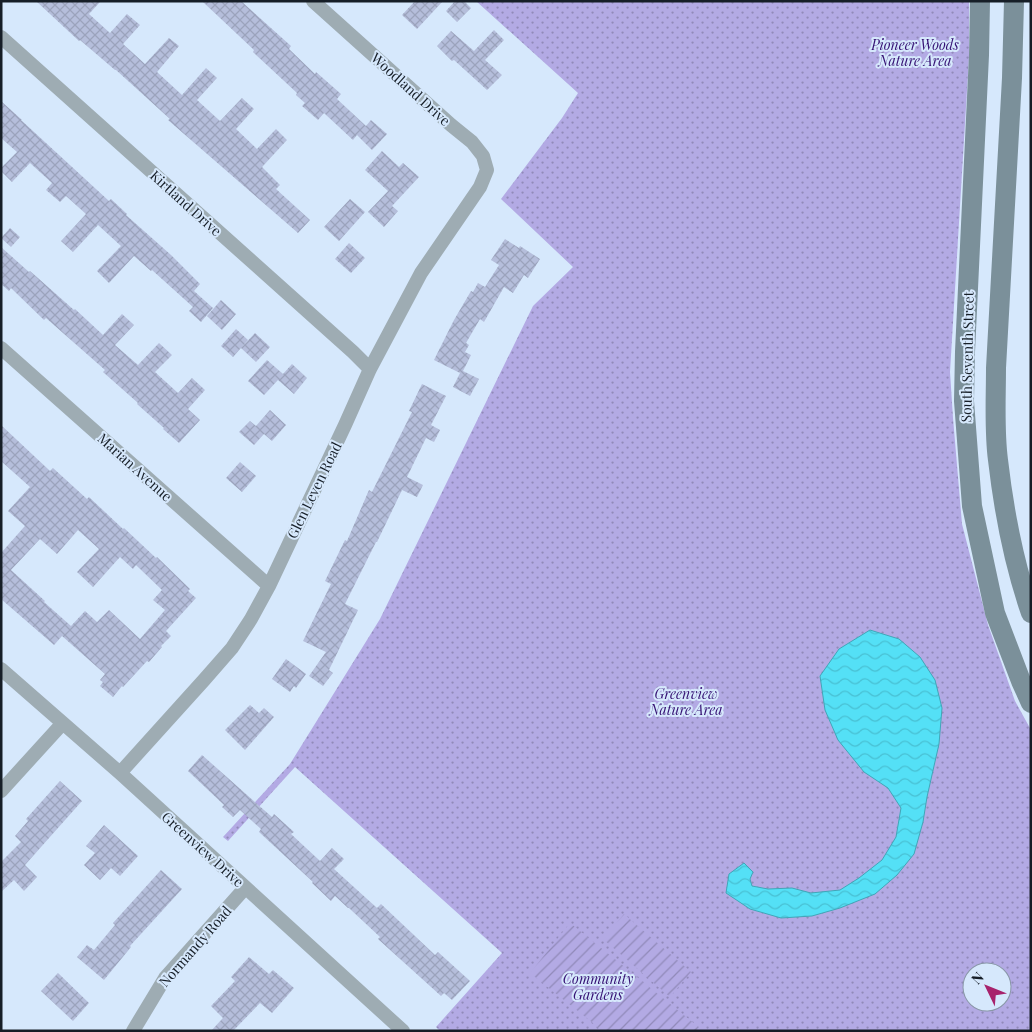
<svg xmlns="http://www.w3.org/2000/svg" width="1032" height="1032" viewBox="0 0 1032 1032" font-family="'Playfair Display',serif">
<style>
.park{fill:url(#park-dots);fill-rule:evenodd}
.garden{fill:url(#garden-furrows)}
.water{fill:url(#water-waves);stroke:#41a6b8}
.building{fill:url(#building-cross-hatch);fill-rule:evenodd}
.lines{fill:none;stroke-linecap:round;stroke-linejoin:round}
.street{stroke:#9eacb3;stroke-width:14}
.secondary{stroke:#7b909a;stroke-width:20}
.labels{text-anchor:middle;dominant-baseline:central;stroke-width:4;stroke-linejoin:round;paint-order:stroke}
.park-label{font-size:14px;font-style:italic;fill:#341073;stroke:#d6e8fc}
.street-label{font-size:14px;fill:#161e27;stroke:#d6e8fc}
</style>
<defs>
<pattern id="park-dots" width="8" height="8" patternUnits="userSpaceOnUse" patternTransform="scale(1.25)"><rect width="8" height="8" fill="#b3aae4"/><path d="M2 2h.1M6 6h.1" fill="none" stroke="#918ab9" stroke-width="1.8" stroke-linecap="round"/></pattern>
<pattern id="garden-furrows" width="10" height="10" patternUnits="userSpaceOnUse" patternTransform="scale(1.25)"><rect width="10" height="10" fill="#b3aae4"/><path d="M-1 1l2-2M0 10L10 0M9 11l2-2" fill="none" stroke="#918ab9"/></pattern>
<pattern id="water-waves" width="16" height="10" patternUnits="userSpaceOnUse" patternTransform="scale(1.25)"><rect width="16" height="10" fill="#54e0f6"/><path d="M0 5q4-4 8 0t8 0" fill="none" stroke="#48c0d3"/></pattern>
<pattern id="building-cross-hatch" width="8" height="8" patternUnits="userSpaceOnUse" patternTransform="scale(1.25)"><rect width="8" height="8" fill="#b5bedb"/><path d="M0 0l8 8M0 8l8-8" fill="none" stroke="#9ba3bc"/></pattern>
</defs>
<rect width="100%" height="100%" fill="#d6e8fc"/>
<path class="park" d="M 476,1 L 969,1 L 969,57 L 950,372 L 953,418 L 962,524 L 988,625 L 1015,701 L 1031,730 L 1031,1031 L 440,1031 L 436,1027 L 502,953 L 295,767 L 228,841 L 223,837 L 290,764 L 380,619 L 533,306 L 573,267 L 501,199 L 562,118 L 578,93 ZM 972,972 L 1002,972 L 1002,1002 L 972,1002 Z"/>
<path class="garden" d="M 624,914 L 691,972 L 670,997 L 603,939 Z
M 570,923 L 621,964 L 701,1029 L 700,1031 L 603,1031 L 530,973 Z"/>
<path class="water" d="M 870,630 L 899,639 L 920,657 L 935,680 L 942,708 L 939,744 L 927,797 L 923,822 L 914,854 L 897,875 L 875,894 L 840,908 L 812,916 L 781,918 L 750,909 L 726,893 L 729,874 L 744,863 L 753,872 L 750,879 L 752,886 L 768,889 L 792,888 L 811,893 L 840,890 L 859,878 L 882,860 L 896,837 L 901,808 L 888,788 L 864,772 L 838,740 L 825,710 L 820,676 L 839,649 Z"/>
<path class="building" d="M 36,1 L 101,1 L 89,14 L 110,33 L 127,14 L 140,25 L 123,44 L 145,64 L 169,38 L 179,46 L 157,72 L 182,95 L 206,68 L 217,78 L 197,100 L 220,121 L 242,98 L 254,109 L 236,129 L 257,149 L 276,129 L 287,140 L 262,167 L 280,185 L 276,189 L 310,220 L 298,233 L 168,120 L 170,119 L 116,70 L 115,70 L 80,40 L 79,41 Z
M 202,1 L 241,1 L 291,46 L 289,49 L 315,74 L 316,72 L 341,94 L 337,99 L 366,126 L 371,120 L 387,134 L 372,150 L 357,135 L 353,140 L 324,113 L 318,120 L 302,106 L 305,103 L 296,95 L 297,93 L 253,52 L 254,50 Z
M 415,1 L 443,1 L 417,29 L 402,15 Z
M 455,1 L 464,1 L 471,8 L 457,22 L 446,11 Z
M 494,30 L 504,40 L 485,60 L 502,75 L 487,90 L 454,60 L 452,61 L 437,46 L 451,31 L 474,51 Z
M 1,101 L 22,120 L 21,120 L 109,201 L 111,199 L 127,214 L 126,215 L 171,255 L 200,284 L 194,291 L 213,308 L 201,322 L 189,311 L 193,307 L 152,270 L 151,271 L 134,256 L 109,283 L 97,271 L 121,246 L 98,225 L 73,252 L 61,241 L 86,214 L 66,196 L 60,202 L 46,190 L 52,183 L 30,163 L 12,182 L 1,171 L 1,168 L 17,152 L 1,138 Z
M 382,151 L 399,167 L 403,163 L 419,177 L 392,206 L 398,211 L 384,227 L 368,212 L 388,191 L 365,170 Z
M 350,199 L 365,212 L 339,241 L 324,227 Z
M 10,228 L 20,237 L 11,247 L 1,238 Z
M 505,239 L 519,248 L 520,246 L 540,259 L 528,278 L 524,275 L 513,293 L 504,287 L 484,322 L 480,319 L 466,343 L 469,345 L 465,352 L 471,355 L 463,371 L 479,379 L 470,396 L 453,387 L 460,373 L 434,360 L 454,320 L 471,291 L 473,292 L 478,283 L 485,287 L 499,265 L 491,260 Z
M 349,243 L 365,258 L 351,273 L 335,259 Z
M 1,247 L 29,272 L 30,271 L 74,310 L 75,309 L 103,335 L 122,314 L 134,325 L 115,345 L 138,365 L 159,343 L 172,355 L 155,372 L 178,393 L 192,378 L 205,390 L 188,409 L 200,420 L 179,443 L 163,429 L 164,428 L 137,404 L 138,403 L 103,372 L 105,370 L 46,318 L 44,320 L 11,288 L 9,291 L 1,284 Z
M 221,300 L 236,314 L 222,330 L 207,316 Z
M 236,329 L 248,340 L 233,357 L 221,346 Z
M 255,333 L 270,347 L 256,362 L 241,348 Z
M 267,360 L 283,374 L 292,364 L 307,378 L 294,394 L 278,380 L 264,395 L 248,381 Z
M 422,384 L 446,396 L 431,425 L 440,430 L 434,442 L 426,438 L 407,477 L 423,485 L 417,497 L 402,490 L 377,542 L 376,542 L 345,604 L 358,610 L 329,670 L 333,673 L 323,686 L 309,676 L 326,652 L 303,641 L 331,584 L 325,581 L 345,540 L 347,541 L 369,490 L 372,492 L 412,412 L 409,411 Z
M 270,410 L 286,425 L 272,441 L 264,434 L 254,445 L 239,432 L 250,421 L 256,426 Z
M 1,425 L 50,471 L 53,468 L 87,499 L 89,497 L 123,529 L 124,528 L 156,558 L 157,557 L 190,589 L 188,591 L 196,598 L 166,631 L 171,636 L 161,646 L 162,647 L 149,662 L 147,661 L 123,687 L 122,686 L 113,697 L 100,686 L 103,682 L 100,680 L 105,674 L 62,636 L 54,645 L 1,599 L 1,553 L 25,526 L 8,511 L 30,487 L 1,461 ZM 78,530 L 99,549 L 77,572 L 93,587 L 120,557 L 133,569 L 136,565 L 162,590 L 153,600 L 165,610 L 140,639 L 109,610 L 97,622 L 85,611 L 71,626 L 44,602 L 45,601 L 11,570 L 40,539 L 57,554 Z
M 240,462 L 256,476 L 242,492 L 226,478 Z
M 286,659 L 306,674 L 296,688 L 294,686 L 290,692 L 272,679 Z
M 250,705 L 259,713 L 264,708 L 274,717 L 245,750 L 225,730 Z
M 202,755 L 264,810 L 272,817 L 274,814 L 294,832 L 291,834 L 320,861 L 332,848 L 344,859 L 334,869 L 377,908 L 381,904 L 435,955 L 438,952 L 470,981 L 452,1000 L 444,993 L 441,996 L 378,939 L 380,937 L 349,908 L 348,908 L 335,896 L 331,901 L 312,883 L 313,882 L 259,832 L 261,829 L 240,810 L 233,817 L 222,807 L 224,805 L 188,771 Z
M 60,781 L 82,801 L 25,865 L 37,877 L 24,891 L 14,880 L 1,892 L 1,862 L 21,842 L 15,836 L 28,821 L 26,819 Z
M 104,825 L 138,856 L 120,876 L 111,868 L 100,880 L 84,865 L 95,853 L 86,846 Z
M 161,870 L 182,889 L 130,946 L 131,947 L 104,980 L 77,957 L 87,945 L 94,950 L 115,925 L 113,923 Z
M 249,957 L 269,974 L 273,970 L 294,988 L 272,1013 L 260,1003 L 233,1031 L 211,1031 L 223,1018 L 211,1006 L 235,981 L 231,977 Z
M 58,973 L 89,1003 L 73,1021 L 41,991 Z"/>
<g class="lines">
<path class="street" d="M 1,37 L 353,352 L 370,369
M 1,348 L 269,586
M 1,669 L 120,773 L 403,1031
M 120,773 L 204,680 L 232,648 L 251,619 L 269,586 L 345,425 L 370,369 L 421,273 L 480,187 L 487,170 L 483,156 L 472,142 L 451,125 L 313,1
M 1,791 L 62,724
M 133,1031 L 165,978 L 245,888"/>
<path class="secondary" d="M 980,1 L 979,55 L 965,352 L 964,401 L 972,506 L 995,613 L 1021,681 L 1031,703
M 1014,1 L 1012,78 L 996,368 C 996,399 994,430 998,460 C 1004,512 1014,564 1031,613"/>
</g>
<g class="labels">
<g class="park-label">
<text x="915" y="44">Pioneer Woods<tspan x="915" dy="16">Nature Area</tspan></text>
<text x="686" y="693">Greenview<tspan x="686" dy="16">Nature Area</tspan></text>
<text x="598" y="978">Community<tspan x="598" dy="16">Gardens</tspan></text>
</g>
<g class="street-label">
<text transform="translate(411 89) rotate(42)">Woodland Drive</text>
<text transform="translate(186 203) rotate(42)">Kirtland Drive</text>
<text transform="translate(967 357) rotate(-89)">South Seventh Street</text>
<text transform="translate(135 467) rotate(42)">Marian Avenue</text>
<text transform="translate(314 490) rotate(-64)">Glen Leven Road</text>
<text transform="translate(203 849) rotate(42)">Greenview Drive</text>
<text transform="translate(195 946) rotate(-49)">Normandy Road</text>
</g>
</g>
<rect width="1032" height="1032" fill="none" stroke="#161e27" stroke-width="5"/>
<g transform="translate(987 987) rotate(313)"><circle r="24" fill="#d6e8fc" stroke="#8997a7"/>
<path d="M0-4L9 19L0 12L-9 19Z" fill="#a7226c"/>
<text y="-8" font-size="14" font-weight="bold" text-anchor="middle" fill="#161e27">N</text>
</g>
</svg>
